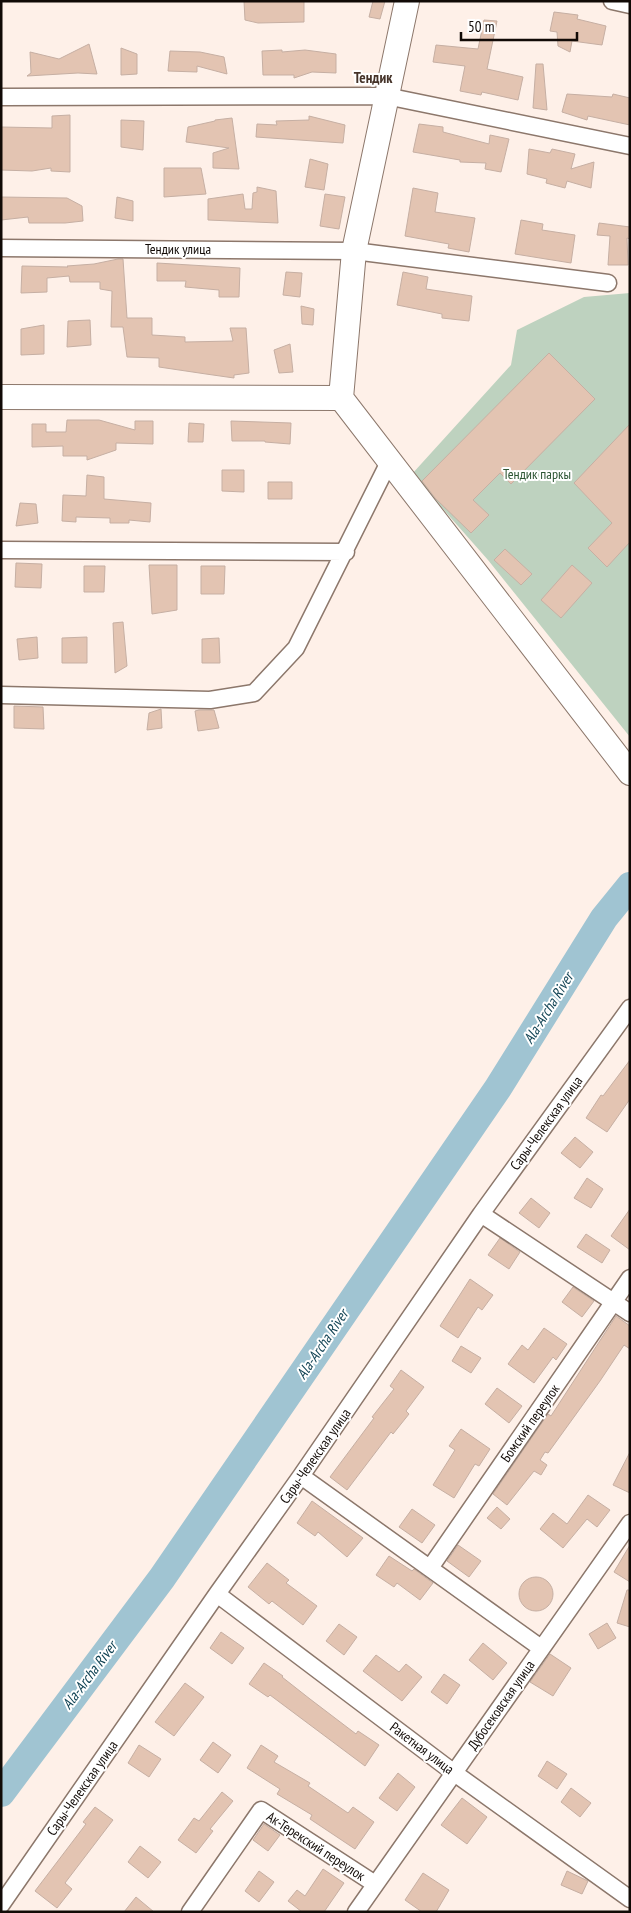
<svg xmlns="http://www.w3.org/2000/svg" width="631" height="1913" viewBox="0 0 631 1913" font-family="'PT Sans Narrow',sans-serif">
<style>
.green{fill:#bed2bf}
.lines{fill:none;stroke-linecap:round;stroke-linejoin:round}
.river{stroke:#a0c4d2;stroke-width:28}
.building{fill:#e3c4b2;stroke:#c6afa3}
.street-casing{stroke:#8c776b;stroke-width:19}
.secondary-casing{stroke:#8c776b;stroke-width:26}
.street{stroke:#fff;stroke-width:16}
.secondary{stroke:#fff;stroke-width:24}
.labels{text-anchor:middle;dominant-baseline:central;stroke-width:4;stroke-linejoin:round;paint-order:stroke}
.street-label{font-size:14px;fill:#110a06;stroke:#fff}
.park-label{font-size:14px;fill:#2b5432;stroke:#fff}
.neighbourhood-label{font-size:15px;font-weight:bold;fill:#453329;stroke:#fff}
.water-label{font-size:15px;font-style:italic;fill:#114354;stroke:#fff}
</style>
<rect width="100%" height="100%" fill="#fef0e8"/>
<path class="green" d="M 630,293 L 630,737 L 488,560 L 412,474 L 511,365 L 517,330 L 584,297 Z"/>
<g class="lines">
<path class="river" d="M 1,1793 L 162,1578 L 498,1088 L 604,918 L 630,886"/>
</g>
<path class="building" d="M 244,1 L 304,1 L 304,22 L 258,23 L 245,20 Z
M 373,1 L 385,1 L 380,19 L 369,17 Z
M 554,12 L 578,15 L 577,19 L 606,26 L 602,45 L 572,41 L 570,52 L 558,46 L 557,32 L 550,31 Z
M 484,20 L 497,21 L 487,69 L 523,77 L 518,100 L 482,92 L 481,95 L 460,91 L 465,66 L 433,62 L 436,45 L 478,49 Z
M 89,44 L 97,74 L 78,73 L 27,76 L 31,73 L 30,52 L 59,59 Z
M 121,48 L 137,54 L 137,74 L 121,75 Z
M 282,50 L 282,52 L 305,50 L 336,54 L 336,73 L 312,72 L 294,78 L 294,75 L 263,75 L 262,51 Z
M 170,51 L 200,52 L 224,57 L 227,74 L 197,66 L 197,72 L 168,71 Z
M 536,64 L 543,64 L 547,110 L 533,108 Z
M 567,94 L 612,97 L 613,94 L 630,98 L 630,125 L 588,116 L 587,120 L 562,112 Z
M 70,115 L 70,172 L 51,171 L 51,168 L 32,171 L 1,170 L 1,127 L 52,128 L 52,116 Z
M 309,116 L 345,125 L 343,143 L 256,137 L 257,124 L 277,125 L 276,121 L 309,120 Z
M 232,118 L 239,169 L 213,168 L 213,153 L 229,148 L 186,142 L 188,127 L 215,121 L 215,120 Z
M 121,120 L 144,121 L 143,150 L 121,147 Z
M 419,124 L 443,127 L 443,132 L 489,144 L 490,135 L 509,139 L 501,172 L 485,169 L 486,163 L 460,162 L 460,160 L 413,152 Z
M 529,149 L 550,153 L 552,149 L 575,154 L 571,169 L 594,162 L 591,188 L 567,181 L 565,188 L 546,183 L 547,179 L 527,174 Z
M 310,159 L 328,164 L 324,190 L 305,187 Z
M 164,168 L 201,168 L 206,194 L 164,197 Z
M 257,187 L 276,191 L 278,223 L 208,220 L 208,199 L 243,194 L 245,209 L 252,209 L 253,193 L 257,192 Z
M 413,188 L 438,193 L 435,212 L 475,218 L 469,252 L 448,248 L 449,244 L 405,236 Z
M 325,194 L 345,197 L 339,229 L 320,226 Z
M 1,197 L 67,198 L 82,206 L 83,221 L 65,223 L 29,223 L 28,217 L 1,220 Z
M 117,197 L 133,201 L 133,221 L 115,218 Z
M 521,220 L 543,224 L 542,230 L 575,235 L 571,263 L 515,254 Z
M 599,223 L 630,227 L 630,239 L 627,238 L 628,265 L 608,265 L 610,236 L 597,235 Z
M 118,259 L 123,259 L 127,318 L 152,318 L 152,335 L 185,337 L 185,342 L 233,341 L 230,328 L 246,328 L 249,373 L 234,375 L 234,378 L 206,374 L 159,367 L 159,358 L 127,357 L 123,327 L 111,327 L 112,291 L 100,289 L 100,282 L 70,282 L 69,276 L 47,278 L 47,292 L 21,293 L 22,266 L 68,267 L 67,266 L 94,264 Z
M 157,263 L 240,268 L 239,297 L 219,297 L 219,290 L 185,287 L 186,281 L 157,281 Z
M 286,272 L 302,273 L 300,297 L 283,295 Z
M 403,272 L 428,277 L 426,289 L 472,296 L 469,321 L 442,318 L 442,314 L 397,305 Z
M 301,306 L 314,309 L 313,325 L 302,324 Z
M 90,320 L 91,345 L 67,347 L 68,321 Z
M 44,325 L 44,354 L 21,355 L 21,329 Z
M 290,344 L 293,372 L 279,373 L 274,350 Z
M 549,353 L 595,399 L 511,484 L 500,473 L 473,500 L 489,515 L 471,533 L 435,498 L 422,481 Z
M 67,420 L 99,420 L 135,430 L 135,421 L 153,421 L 153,444 L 116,443 L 116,450 L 87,460 L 87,456 L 63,456 L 63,446 L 32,447 L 32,424 L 46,424 L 46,432 L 66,432 Z
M 231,421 L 291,423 L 290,444 L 265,442 L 265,441 L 232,441 Z
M 189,423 L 204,424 L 203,442 L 188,442 Z
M 630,424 L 630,542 L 607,567 L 588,548 L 612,523 L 574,483 Z
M 222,470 L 244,470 L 244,492 L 222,491 Z
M 87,475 L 104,477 L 104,499 L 151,503 L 150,522 L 129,520 L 129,523 L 110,523 L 110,518 L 76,517 L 76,522 L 62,521 L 63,495 L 86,496 Z
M 268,482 L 292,482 L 292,499 L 268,499 Z
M 20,503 L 36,504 L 38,523 L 16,526 Z
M 505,549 L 532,574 L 521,585 L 494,560 Z
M 16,563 L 42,564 L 41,588 L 15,587 Z
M 149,565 L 177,565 L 177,610 L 152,614 Z
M 572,565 L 592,583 L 561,618 L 541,600 Z
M 84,566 L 105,566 L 104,592 L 84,592 Z
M 201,566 L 225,566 L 224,594 L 201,594 Z
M 123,622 L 127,666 L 115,673 L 113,623 Z
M 37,637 L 38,658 L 19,660 L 17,639 Z
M 87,637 L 87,663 L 62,663 L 62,638 Z
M 219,638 L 220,663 L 202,663 L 202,639 Z
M 14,706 L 43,707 L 44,729 L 14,728 Z
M 161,709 L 162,728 L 147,730 L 149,713 Z
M 199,710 L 214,710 L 219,728 L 198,731 L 195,711 Z
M 630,1060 L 630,1099 L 607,1132 L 586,1118 L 601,1095 L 603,1096 Z
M 575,1137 L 593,1152 L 580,1168 L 561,1153 Z
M 587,1178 L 603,1189 L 591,1208 L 574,1198 Z
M 531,1198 L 550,1213 L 539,1228 L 519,1213 Z
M 630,1209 L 630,1250 L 611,1236 Z
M 586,1234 L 610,1250 L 602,1263 L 577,1247 Z
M 500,1238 L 520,1252 L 509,1269 L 488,1255 Z
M 470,1279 L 493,1295 L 482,1310 L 478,1307 L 458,1338 L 440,1326 Z
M 573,1287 L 594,1301 L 582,1317 L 562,1302 Z
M 616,1316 L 630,1326 L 630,1349 L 624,1345 L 600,1381 L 548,1453 L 545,1452 L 540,1460 L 547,1465 L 541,1475 L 534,1471 L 507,1505 L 493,1494 L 548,1414 L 551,1416 Z
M 544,1328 L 567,1344 L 556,1360 L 553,1357 L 534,1383 L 508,1364 L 522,1345 L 528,1350 Z
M 461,1346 L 481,1358 L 471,1373 L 452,1361 Z
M 401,1370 L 424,1387 L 406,1411 L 409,1414 L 393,1434 L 391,1432 L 347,1490 L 330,1477 L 374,1418 L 372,1417 L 394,1389 L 390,1386 Z
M 497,1388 L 522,1406 L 509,1423 L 485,1404 Z
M 461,1429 L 490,1449 L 479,1466 L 475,1464 L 454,1498 L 433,1485 L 455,1450 L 449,1446 Z
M 630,1452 L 630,1493 L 613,1485 Z
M 588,1495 L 610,1510 L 597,1527 L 587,1519 L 563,1548 L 540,1529 L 553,1513 L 567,1524 Z
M 312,1501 L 363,1538 L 347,1557 L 318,1532 L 315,1536 L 297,1523 Z
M 497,1507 L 510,1519 L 501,1529 L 487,1518 Z
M 412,1509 L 435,1525 L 422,1543 L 399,1527 Z
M 458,1545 L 481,1561 L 469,1577 L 447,1561 Z
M 630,1545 L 630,1582 L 614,1572 Z
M 389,1556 L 412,1571 L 414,1569 L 433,1583 L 420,1600 L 397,1583 L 394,1587 L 376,1575 Z
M 267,1563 L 289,1580 L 286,1583 L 317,1606 L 303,1625 L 272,1601 L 269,1604 L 248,1587 Z
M519 1594a17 17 0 1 1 34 0a17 17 0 1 1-34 0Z
M 627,1590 L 630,1590 L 630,1627 L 617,1623 Z
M 607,1623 L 616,1638 L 598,1649 L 589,1634 Z
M 339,1624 L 357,1637 L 344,1655 L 326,1641 Z
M 221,1632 L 244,1648 L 232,1664 L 210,1648 Z
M 483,1643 L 507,1663 L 493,1680 L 469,1660 Z
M 550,1654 L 571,1668 L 553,1696 L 530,1682 Z
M 376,1655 L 399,1672 L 406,1664 L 422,1677 L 402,1701 L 363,1671 Z
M 264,1663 L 283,1676 L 282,1677 L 310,1699 L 356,1734 L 358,1731 L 379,1745 L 365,1766 L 270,1695 L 268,1697 L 249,1684 Z
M 444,1674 L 460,1685 L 447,1704 L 431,1692 Z
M 185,1683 L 204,1697 L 174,1736 L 155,1722 Z
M 213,1742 L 231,1755 L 218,1773 L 200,1760 Z
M 139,1745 L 161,1759 L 149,1777 L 128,1763 Z
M 261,1745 L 278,1756 L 274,1762 L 310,1783 L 308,1786 L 348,1813 L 353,1807 L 374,1822 L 355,1849 L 310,1819 L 312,1815 L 277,1794 L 280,1789 L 247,1768 Z
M 547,1761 L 567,1774 L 557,1789 L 538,1776 Z
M 398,1773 L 415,1787 L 397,1811 L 379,1798 Z
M 571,1788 L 591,1803 L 580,1817 L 561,1802 Z
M 222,1792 L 233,1801 L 210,1829 L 213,1831 L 196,1853 L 178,1840 L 194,1818 L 199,1821 Z
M 462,1798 L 487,1817 L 467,1844 L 441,1825 Z
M 95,1807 L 113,1820 L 65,1883 L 72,1889 L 57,1908 L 35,1891 L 86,1824 L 83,1822 Z
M 264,1824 L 280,1835 L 268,1851 L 253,1840 Z
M 140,1846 L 161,1862 L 148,1878 L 128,1862 Z
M 323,1869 L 344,1883 L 324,1912 L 302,1912 L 288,1901 L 297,1890 L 305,1896 Z
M 259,1871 L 274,1882 L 259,1902 L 245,1891 Z
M 567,1871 L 588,1881 L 582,1894 L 561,1885 Z
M 423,1873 L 449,1890 L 436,1912 L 422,1912 L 405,1900 Z
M 136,1897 L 154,1912 L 124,1912 Z"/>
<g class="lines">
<g class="street-casing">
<path id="street" d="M 612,1 L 630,5
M 1,97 L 386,96 L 630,146
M 1,248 L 354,251 L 608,283
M 1,550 L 346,552
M 1,695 L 210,700 L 254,693 L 296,648 L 390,460
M 481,1214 L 630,1313
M 301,1476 L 541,1648
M 430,1568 L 630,1278
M 217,1594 L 453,1772 L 630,1899
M 1,1905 L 217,1594 L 301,1476 L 481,1214 L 630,1008
M 190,1912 L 261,1810 L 375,1884
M 356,1912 L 630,1523"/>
</g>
<g class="secondary-casing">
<path id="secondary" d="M 1,397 L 341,398
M 341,398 L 630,773
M 341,398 L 354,251 L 407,1"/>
</g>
<use href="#street" class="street"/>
<use href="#secondary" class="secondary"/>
</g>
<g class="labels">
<g class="street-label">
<text x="178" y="249">Тендик улица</text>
<text transform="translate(546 1123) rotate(-54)">Сары-Челекская улица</text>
<text transform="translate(530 1423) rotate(-55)">Бомский переулок</text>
<text transform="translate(315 1456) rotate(-55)">Сары-Челекская улица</text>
<text transform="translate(501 1705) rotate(-55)">Дубосековская улица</text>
<text transform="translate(422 1748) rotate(37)">Ракетная улица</text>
<text transform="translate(82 1788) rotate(-55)">Сары-Челекская улица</text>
<text transform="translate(316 1846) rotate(33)">Ак-Терекский переулок</text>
</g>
<g class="park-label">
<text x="537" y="474">Тендик паркы</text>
</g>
<g class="neighbourhood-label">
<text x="373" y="77">Тендик</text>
</g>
<g class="water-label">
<text transform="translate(548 1008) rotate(-58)">Ala-Archa River</text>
<text transform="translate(322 1344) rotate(-56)">Ala-Archa River</text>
<text transform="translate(89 1675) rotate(-53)">Ala-Archa River</text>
</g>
</g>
<rect width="631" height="1913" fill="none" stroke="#110a06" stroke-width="5"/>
<path d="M461 32v8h116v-8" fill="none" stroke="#110a06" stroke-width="2.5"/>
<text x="468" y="32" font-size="15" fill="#110a06" stroke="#ffffff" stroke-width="4" paint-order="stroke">50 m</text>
</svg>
